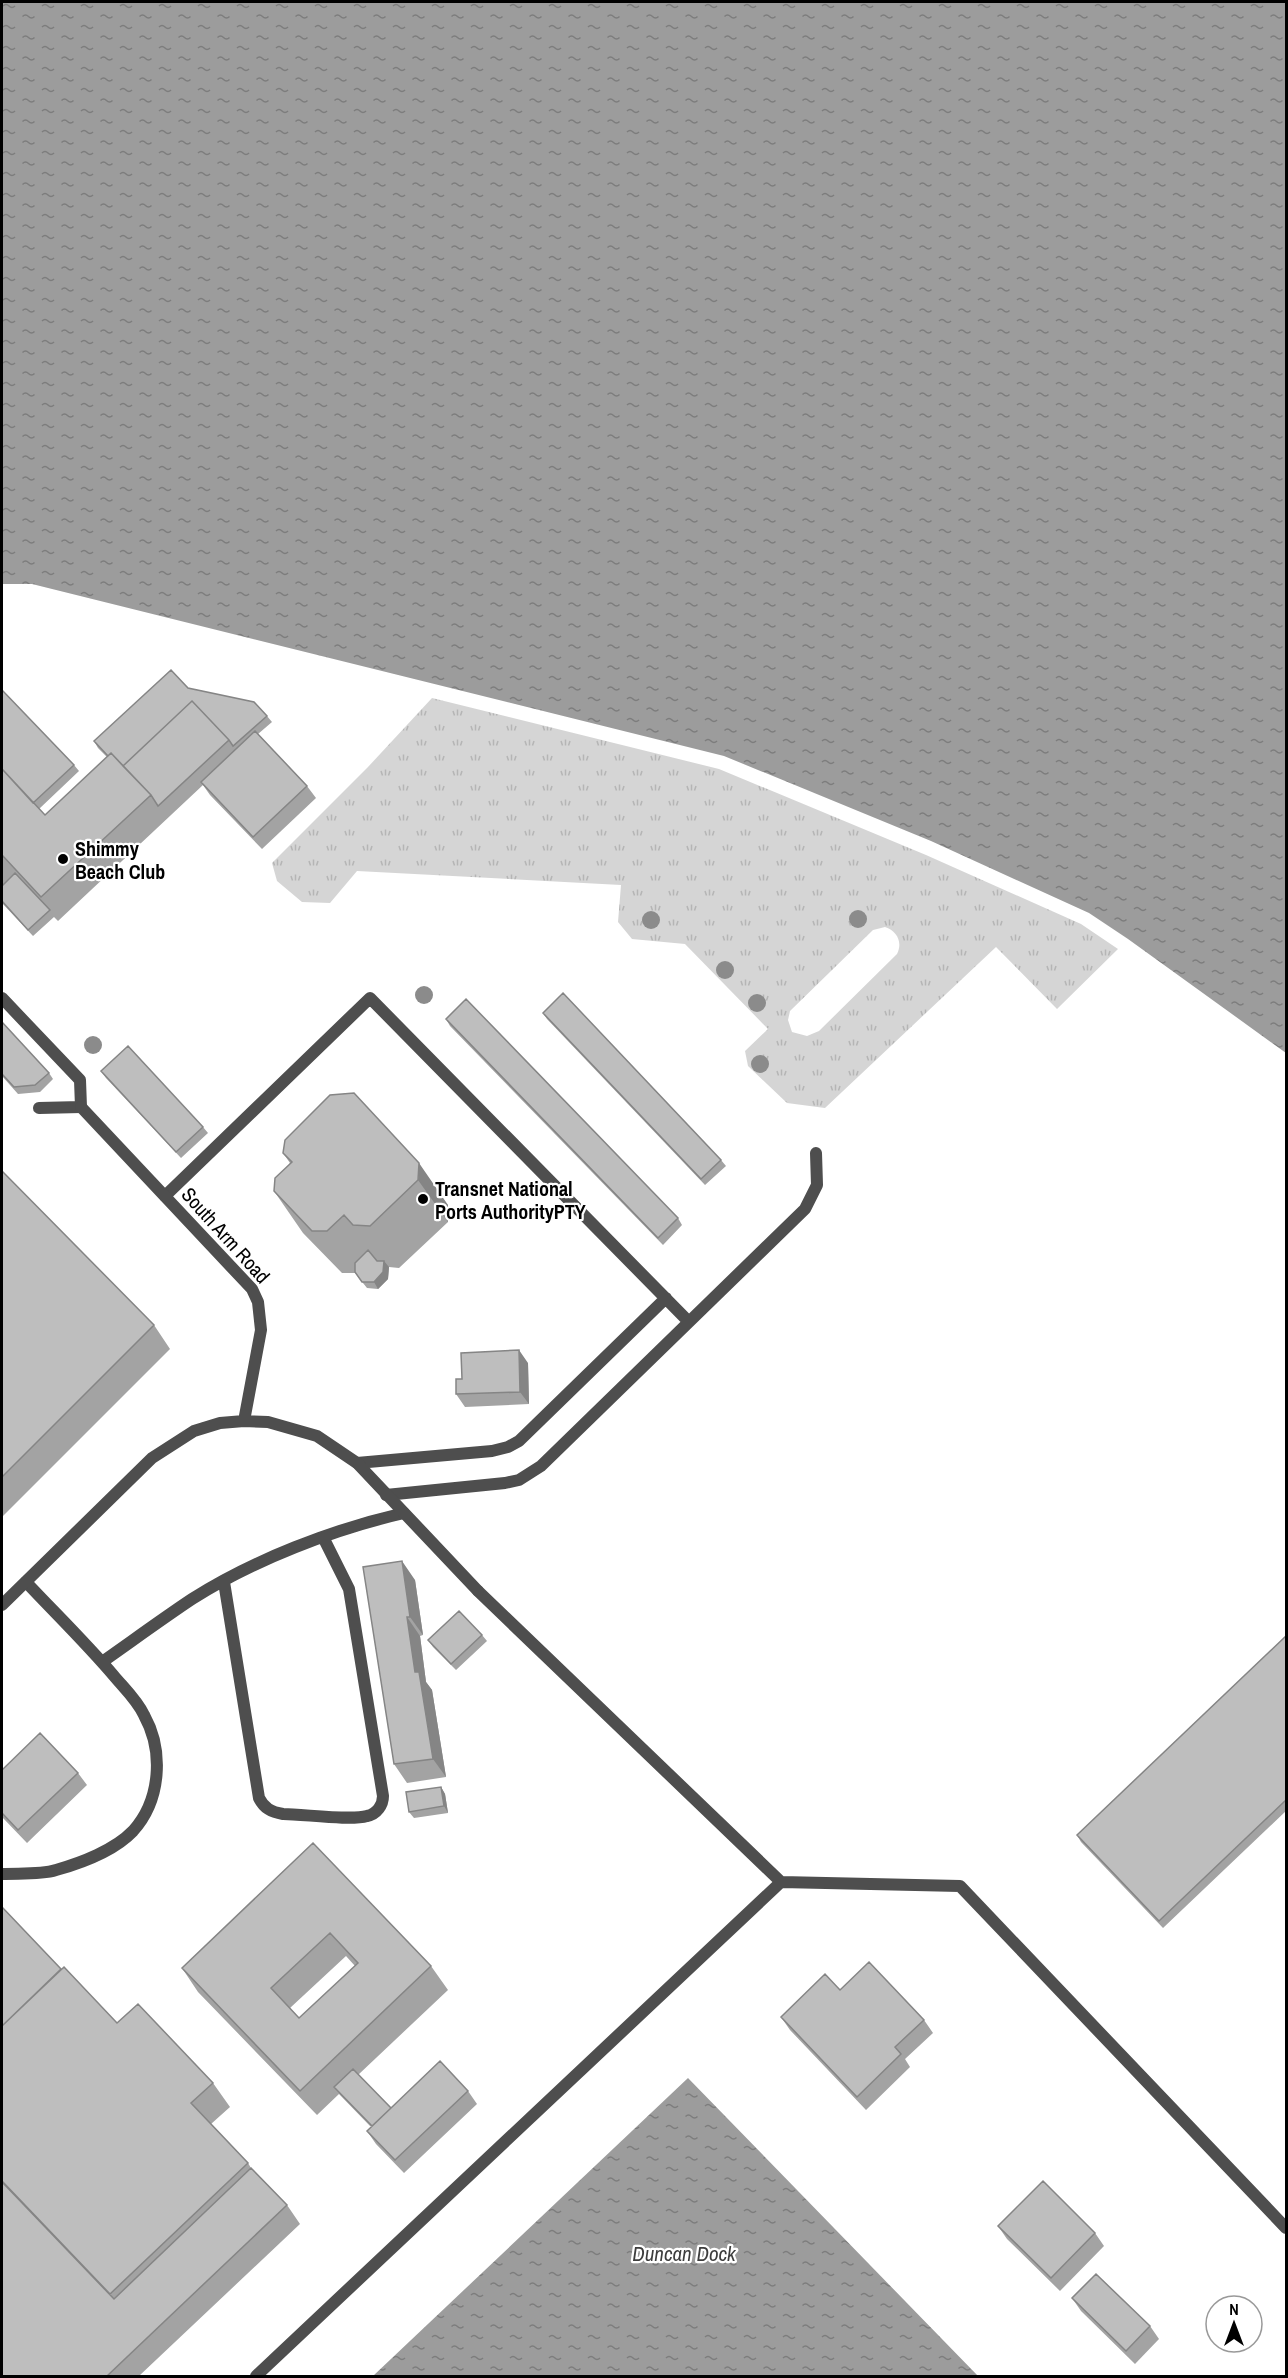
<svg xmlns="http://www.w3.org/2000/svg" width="1288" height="2378" viewBox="0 0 1288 2378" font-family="'Archivo Narrow',sans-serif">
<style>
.grass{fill:url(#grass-tufts);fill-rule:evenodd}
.water{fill:url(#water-ripples)}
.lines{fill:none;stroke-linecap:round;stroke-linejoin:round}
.service{stroke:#4e4e4e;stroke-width:12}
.minor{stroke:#4e4e4e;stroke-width:12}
.tree{fill:#8b8b8b}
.wall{fill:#a3a3a3;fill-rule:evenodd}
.shaded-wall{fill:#858585}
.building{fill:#bebebe;stroke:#858585;stroke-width:1.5;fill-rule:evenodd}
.poi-dot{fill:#000;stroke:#fff;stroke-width:2}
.labels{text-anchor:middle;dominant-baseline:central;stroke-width:4.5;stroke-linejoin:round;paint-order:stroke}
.poi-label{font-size:20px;font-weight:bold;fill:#000;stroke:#fff;text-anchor:start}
.street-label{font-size:20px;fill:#000;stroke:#fff}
.water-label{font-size:21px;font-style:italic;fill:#3d3d3d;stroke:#fff}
</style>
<defs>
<pattern id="grass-tufts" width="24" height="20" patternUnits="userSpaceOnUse" patternTransform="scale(1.5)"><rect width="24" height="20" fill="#d5d5d5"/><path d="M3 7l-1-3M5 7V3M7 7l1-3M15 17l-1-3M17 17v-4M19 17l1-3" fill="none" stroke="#b5b5b5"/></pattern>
<pattern id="water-ripples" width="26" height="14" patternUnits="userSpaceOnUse" patternTransform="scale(1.5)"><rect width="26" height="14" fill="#9c9c9c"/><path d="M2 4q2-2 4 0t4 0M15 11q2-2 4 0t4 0" fill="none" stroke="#7d7d7d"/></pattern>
</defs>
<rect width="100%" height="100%" fill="#fff"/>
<path class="grass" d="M 432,698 L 719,769 L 926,855 L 1081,924 L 1118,949 L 1057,1009 L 996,947 L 825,1108 L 787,1103 L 748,1066 L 745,1051 L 768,1029 L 685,944 L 632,939 L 618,922 L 621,885 L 357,871 L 330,903 L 302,902 L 277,881 L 272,863 L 368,767 ZM 885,927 C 897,931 903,942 897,954 L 819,1031 L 807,1036 L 792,1032 L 788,1020 L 790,1011 L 873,930 Z"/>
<path class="water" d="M 2,2 L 1286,2 L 1286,1053 L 1128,939 L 1089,913 L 931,841 L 724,756 L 32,584 L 2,584 Z
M 688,2078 L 978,2376 L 373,2376 Z"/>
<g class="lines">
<path class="service" d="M 2,998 L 80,1080 L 81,1107 L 39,1108
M 165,1196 L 370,998 L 689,1322
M 357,1463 L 492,1451 L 508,1447 L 519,1441 L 666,1298
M 386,1495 L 505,1483 L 519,1480 L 541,1466 L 805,1209 L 817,1185 L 816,1153
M 224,1582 L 259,1798 C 264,1808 271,1812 283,1814 C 303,1814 350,1821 367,1816 C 377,1814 383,1805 383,1796 L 349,1589 L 323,1537
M 478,1591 L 781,1882 L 960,1886 L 1286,2228
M 102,1662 C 132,1641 162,1619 192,1599 C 253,1560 334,1529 404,1513
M 2,1874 C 19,1873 40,1875 56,1870 C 81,1863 115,1850 133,1831 C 161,1800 164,1751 144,1715 C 137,1700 124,1688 114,1676 C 86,1643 55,1613 26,1582
M 256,2376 L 781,1882"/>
<path class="minor" d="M 81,1107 L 252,1289 L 258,1302 L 261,1330 L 244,1421
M 2,1605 L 152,1458 L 194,1431 L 220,1423 L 244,1421 L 268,1422 L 317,1436 L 357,1463 L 478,1591"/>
</g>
<g class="tree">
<circle cx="858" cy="919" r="9"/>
<circle cx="651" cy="920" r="9"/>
<circle cx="725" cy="970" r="9"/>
<circle cx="424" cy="995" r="9"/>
<circle cx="757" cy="1003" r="9"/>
<circle cx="93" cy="1045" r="9"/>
<circle cx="760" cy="1064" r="9"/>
</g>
<path class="wall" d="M 188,688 L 267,716 L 272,722 L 258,734 L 307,786 L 316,798 L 262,849 L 210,795 L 203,785 L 58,921 L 54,917 L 33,936 L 2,903 L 2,690 L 74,765 L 79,771 L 39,809 L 45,815 L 107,757 L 98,748 L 94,741 Z
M 543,1013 L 721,1160 L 726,1166 L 705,1185 L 547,1019 Z
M 446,1019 L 678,1218 L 682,1225 L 663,1245 L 450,1026 Z
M 2,1022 L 49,1073 L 53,1079 L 40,1092 L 18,1094 L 2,1076 Z
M 101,1071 L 203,1127 L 208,1133 L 181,1158 L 106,1078 Z
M 330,1095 L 448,1205 L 448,1222 L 399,1268 L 389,1267 L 388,1279 L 378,1289 L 367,1288 L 355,1273 L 342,1273 L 303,1233 L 274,1191 L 290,1163 L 283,1153 Z
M 2,1171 L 154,1325 L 170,1349 L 2,1517 Z
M 528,1363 L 529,1404 L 465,1407 L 456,1394 L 462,1379 Z
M 363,1567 L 415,1580 L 423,1635 L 420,1636 L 426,1682 L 432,1690 L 446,1777 L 407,1783 L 394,1764 Z
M 482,1635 L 487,1641 L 456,1670 L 433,1647 L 428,1640 Z
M 1287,1635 L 1287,1810 L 1163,1928 L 1081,1842 L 1077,1835 Z
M 2,1770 L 78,1773 L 87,1785 L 27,1843 L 2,1817 Z
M 441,1787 L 445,1794 L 448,1813 L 414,1818 L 409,1812 Z
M 313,1843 L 431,1966 L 448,1990 L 358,2075 L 391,2108 L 468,2091 L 477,2104 L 404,2173 L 376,2144 L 367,2131 L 371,2127 L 339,2094 L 317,2115 L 198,1992 L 182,1968 ZM 346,1956 L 355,1966 L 299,2018 L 290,2008 Z
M 2,1907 L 61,1969 L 117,2023 L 213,2083 L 230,2107 L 211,2124 L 248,2163 L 251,2168 L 287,2205 L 300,2224 L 139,2376 L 2,2376 Z
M 840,1990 L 924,2020 L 933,2033 L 905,2059 L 910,2067 L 866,2110 L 790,2030 L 781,2017 Z
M 998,2226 L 1095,2233 L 1104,2246 L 1060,2291 L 1007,2239 Z
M 1072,2298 L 1150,2326 L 1159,2339 L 1135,2364 L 1081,2311 Z"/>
<path class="shaded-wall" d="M 419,1163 L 448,1205 L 448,1222 L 418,1180 Z
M 384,1261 L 389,1267 L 388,1279 L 378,1289 L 374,1282 Z
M 519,1350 L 528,1363 L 529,1404 L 520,1392 Z
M 402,1561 L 415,1580 L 423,1635 L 410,1617 Z
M 407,1617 L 420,1636 L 426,1682 L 432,1690 L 446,1777 L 433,1759 L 415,1672 Z
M 441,1787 L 445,1794 L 448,1813 L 444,1806 Z"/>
<path class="building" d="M 171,670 L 188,688 L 254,702 L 267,716 L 233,746 L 229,740 L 192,701 L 123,766 L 111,753 L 108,756 L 94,741 Z
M 2,690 L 74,765 L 33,803 L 2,769 Z
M 192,701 L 229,740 L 158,806 L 151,795 L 123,766 Z
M 255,731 L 307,786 L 253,837 L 201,782 Z
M 111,753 L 151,795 L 41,897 L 3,856 L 2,858 L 2,769 L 45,815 Z
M 15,873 L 50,910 L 28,930 L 2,901 L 2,886 Z
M 563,993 L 721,1160 L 701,1179 L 543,1013 Z
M 466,999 L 678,1218 L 658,1238 L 446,1019 Z
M 2,1022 L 49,1073 L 35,1085 L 14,1087 L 2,1074 Z
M 128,1046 L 203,1127 L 176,1152 L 101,1071 Z
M 354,1093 L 419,1163 L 418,1180 L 370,1226 L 353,1225 L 344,1215 L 327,1231 L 312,1231 L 274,1191 L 275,1178 L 292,1162 L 283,1153 L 285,1140 L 330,1095 Z
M 2,1171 L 154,1325 L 2,1477 Z
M 368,1250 L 377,1261 L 384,1261 L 383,1272 L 374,1282 L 362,1282 L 355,1272 L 355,1263 Z
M 519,1350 L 520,1392 L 456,1394 L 456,1379 L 462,1379 L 461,1353 Z
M 402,1561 L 410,1617 L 407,1617 L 415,1672 L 419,1672 L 433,1759 L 394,1764 L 363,1567 Z
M 459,1611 L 482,1635 L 451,1664 L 428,1640 Z
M 1287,1635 L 1287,1799 L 1159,1921 L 1077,1835 Z
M 40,1733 L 78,1773 L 18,1830 L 2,1813 L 2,1770 Z
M 441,1787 L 444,1806 L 409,1812 L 406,1792 Z
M 313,1843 L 431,1966 L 300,2091 L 182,1968 ZM 330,1933 L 358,1963 L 299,2018 L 271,1988 Z
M 2,1907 L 61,1969 L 2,2026 Z
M 869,1962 L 924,2020 L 895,2047 L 901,2054 L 857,2097 L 781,2017 L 825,1974 L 840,1990 Z
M 64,1967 L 117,2023 L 138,2004 L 213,2083 L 191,2103 L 248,2163 L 110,2294 L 2,2181 L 2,2026 Z
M 440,2061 L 468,2091 L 395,2160 L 367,2131 Z
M 353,2069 L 391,2108 L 372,2126 L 334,2087 Z
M 251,2168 L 287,2205 L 107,2376 L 2,2376 L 2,2182 L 114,2299 Z
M 1043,2181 L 1095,2233 L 1051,2278 L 998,2226 Z
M 1096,2274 L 1150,2326 L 1126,2351 L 1072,2298 Z"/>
<g class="poi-dot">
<circle cx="63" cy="859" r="6"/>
<circle cx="423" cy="1199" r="6"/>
</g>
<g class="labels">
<g class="poi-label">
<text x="75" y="848">Shimmy<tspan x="75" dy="23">Beach Club</tspan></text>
<text x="435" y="1188">Transnet National<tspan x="435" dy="23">Ports AuthorityPTY</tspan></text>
</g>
<g class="street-label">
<text transform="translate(226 1235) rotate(48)">South Arm Road</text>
</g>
<g class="water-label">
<text x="684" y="2253">Duncan Dock</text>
</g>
</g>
<rect width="1288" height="2378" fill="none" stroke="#000000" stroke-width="6"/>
<g transform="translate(1234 2324)"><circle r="28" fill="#ffffff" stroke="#999999" stroke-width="1.5"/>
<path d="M0-4.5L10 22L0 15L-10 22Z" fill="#000000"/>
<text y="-9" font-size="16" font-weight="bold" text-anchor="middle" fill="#000000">N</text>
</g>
</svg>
